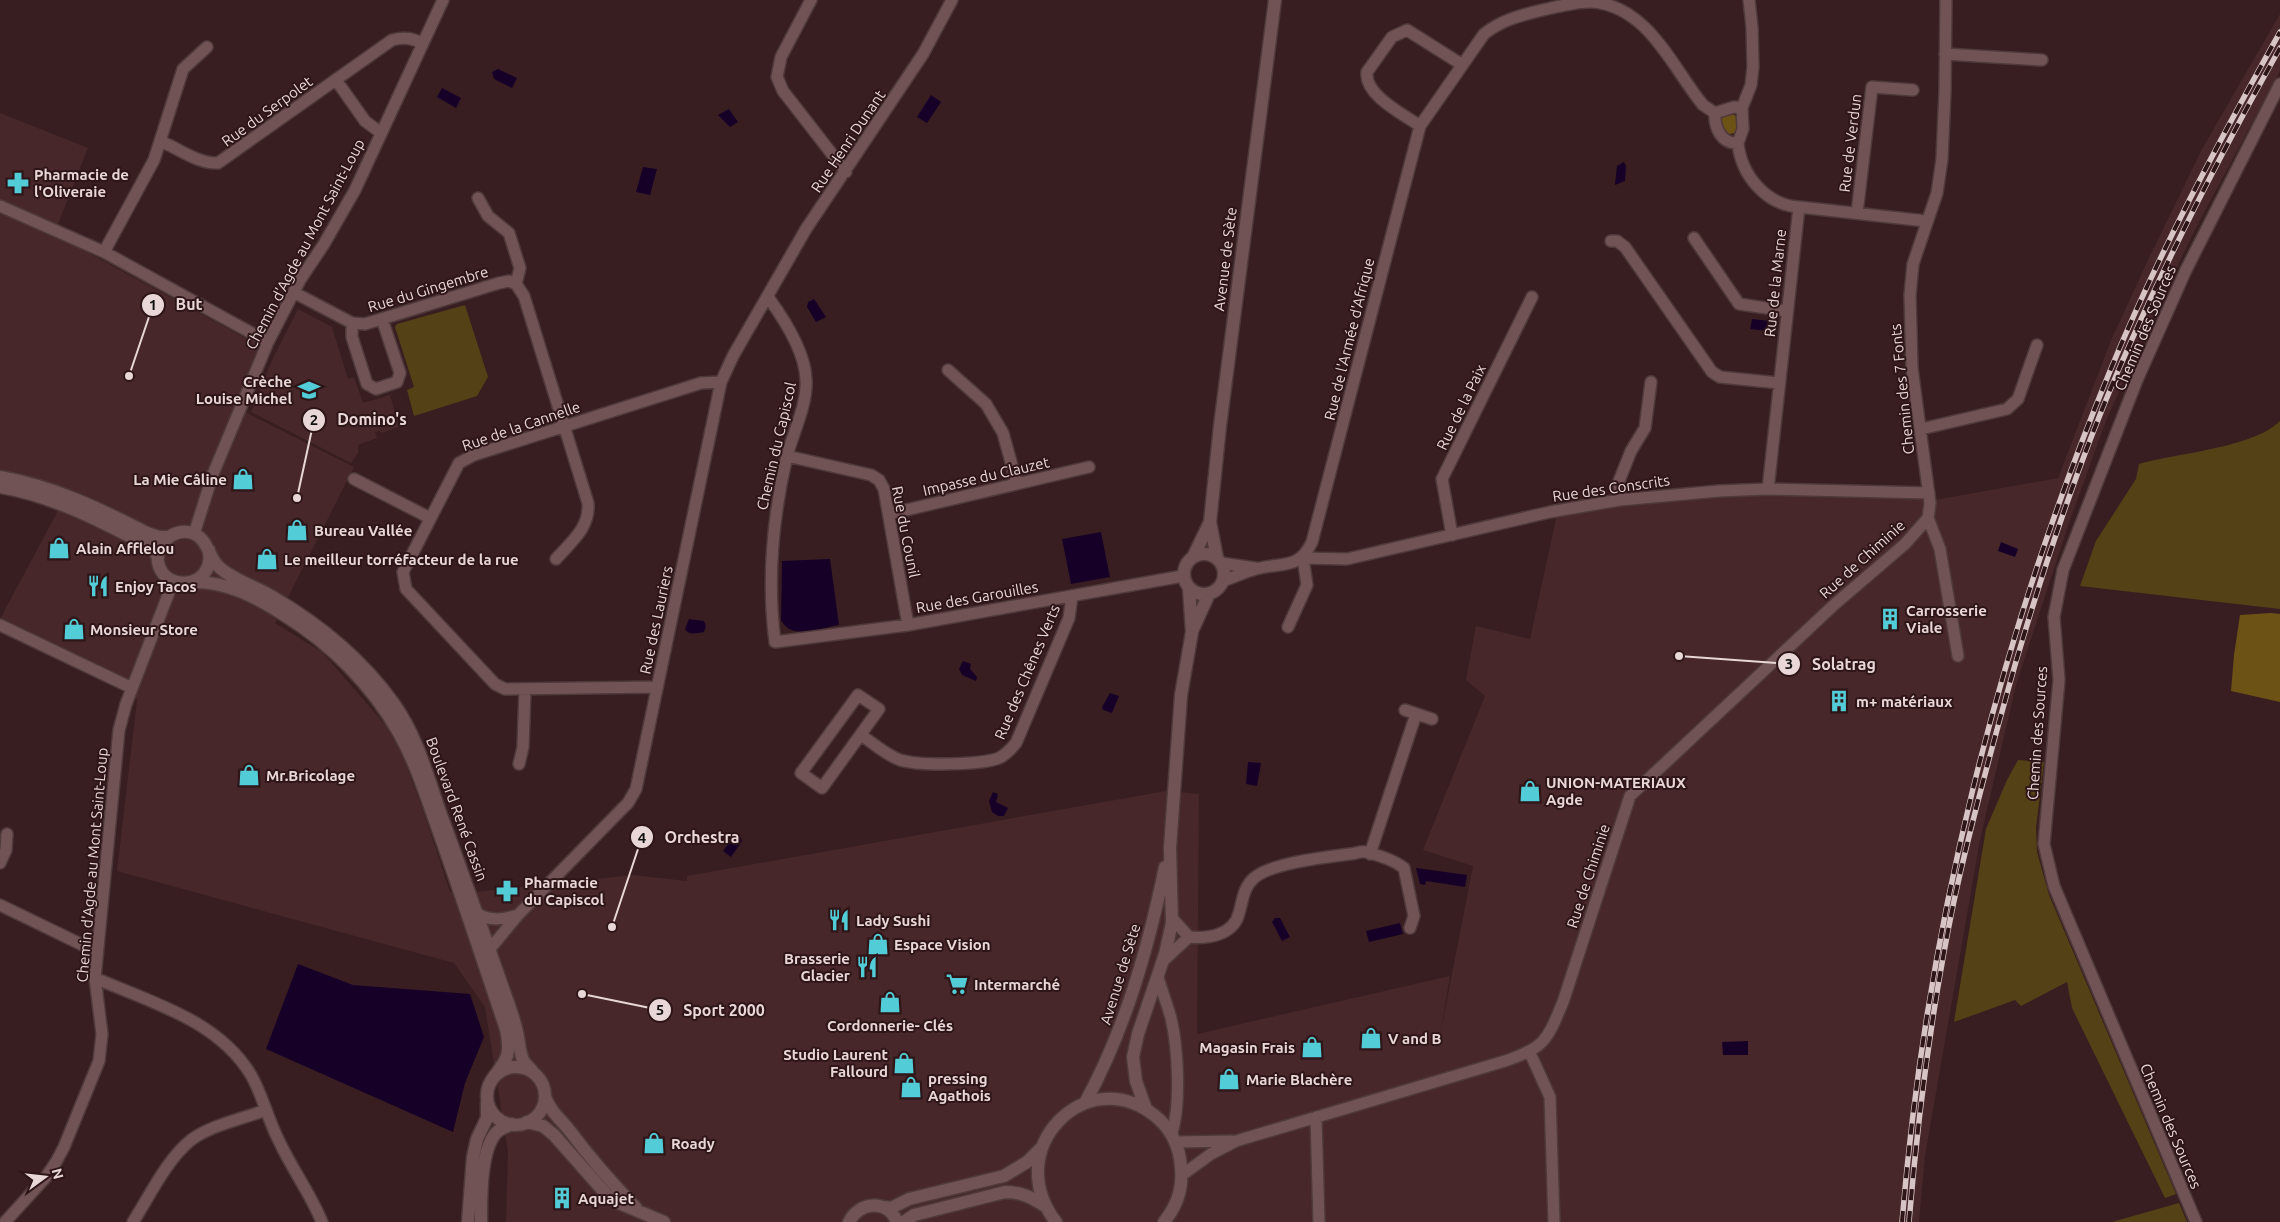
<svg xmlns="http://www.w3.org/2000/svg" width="2280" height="1222" viewBox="0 0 2280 1222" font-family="Ubuntu,sans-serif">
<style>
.built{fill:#47272a}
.green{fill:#554116}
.forest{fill:#6d5215}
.water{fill:#170028}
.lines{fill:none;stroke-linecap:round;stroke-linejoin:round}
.street-casing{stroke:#4f393b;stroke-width:14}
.secondary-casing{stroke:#4f393b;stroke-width:15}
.street{stroke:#725355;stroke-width:11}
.secondary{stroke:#725355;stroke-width:12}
.rail-casing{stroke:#d7c4c4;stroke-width:5.5}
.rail{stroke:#2e1517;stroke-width:4;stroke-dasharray:11;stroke-linecap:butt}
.labels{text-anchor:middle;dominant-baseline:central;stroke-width:4;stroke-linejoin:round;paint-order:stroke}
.street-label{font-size:15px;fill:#e9d7d7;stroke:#2e1517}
.poi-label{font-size:15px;font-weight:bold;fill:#e9d7d7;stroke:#2e1517;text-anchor:start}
.leader{fill:none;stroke:#e9d7d7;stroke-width:2}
.callout-dot{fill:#e9d7d7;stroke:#2e1517;stroke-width:2}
.mark-label{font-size:15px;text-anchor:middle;font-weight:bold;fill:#111}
.callout-label{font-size:16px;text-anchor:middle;font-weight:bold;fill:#e9d7d7;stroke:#2e1517;stroke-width:4;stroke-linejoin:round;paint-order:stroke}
</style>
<rect width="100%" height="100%" fill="#381e20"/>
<path class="built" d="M 2280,14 L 2280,71 L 2199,222 L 2151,320 L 2106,421 L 2069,523 L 2016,685 L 1980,840 L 1925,1156 L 1919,1222 L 506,1222 L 508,1151 L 485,1007 L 454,963 L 117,871 L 137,700 L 124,680 L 0,619 L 60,507 L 0,482 L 0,113 L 88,148 L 54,234 L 267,350 L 243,411 L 354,467 L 275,623 L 322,652 L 396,737 L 423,810 L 450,892 L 475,892 L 633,875 L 687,881 L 687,876 L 1166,791 L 1199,794 L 1197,1034 L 1450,976 L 1440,1036 L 1473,866 L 1423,850 L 1485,696 L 1466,680 L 1476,626 L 1530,639 L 1560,500 L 1773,484 L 1935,500 L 2058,478 L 2112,338 L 2148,260 L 2202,149 Z
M 298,309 L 332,327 L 348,379 L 354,377 L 363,403 L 390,395 L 399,427 L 381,433 L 380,431 L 375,432 L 377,438 L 358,445 L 358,453 L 351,463 L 251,412 L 273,358 Z"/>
<path class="green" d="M 465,305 L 488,377 L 477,396 L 414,416 L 407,390 L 414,387 L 395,327 L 397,324 Z
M 2280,421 L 2280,609 L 2080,586 L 2096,541 L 2136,479 L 2139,464 C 2177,453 2253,448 2280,421 Z
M 2018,760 L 2044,762 L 2036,828 L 2037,852 L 2049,895 L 2176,1194 L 2165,1198 L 2072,1008 L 2067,982 L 2021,1006 L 2015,1000 L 1954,1022 L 1986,829 L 2007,780 Z
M 2179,1203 L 2187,1222 L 2112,1222 Z"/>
<path class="forest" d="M1720 124a10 10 0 1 1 20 0a10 10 0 1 1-20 0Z
M 2271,613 L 2280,614 L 2280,702 L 2231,691 L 2234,655 L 2240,615 Z"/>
<path class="water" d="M 498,69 L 517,78 L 512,88 L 494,79 L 492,72 Z
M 442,88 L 461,98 L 456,108 L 437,97 Z
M 931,95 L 941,102 L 927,123 L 917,117 Z
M 729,109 L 738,122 L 730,127 L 718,115 Z
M 1624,162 L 1626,166 L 1625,181 L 1615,185 L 1617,166 Z
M 643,167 L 657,169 L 650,195 L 636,192 Z
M 814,299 L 826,317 L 816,322 L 807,307 L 808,302 Z
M 1752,319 L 1769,321 L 1768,331 L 1750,329 Z
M 1101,532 L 1110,577 L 1071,584 L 1062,539 Z
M 2001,542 L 2018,549 L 2015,557 L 1998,551 Z
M 830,559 L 839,625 C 819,628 792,641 781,620 L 782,561 Z
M 689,619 L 704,621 L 706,626 L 704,632 C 697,633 689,636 685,629 Z
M 963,661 L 971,664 L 970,669 L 977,677 L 976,681 L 962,675 L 959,669 Z
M 1110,693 L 1119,696 L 1112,713 L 1103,710 L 1102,707 Z
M 1248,762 L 1261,763 L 1257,786 L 1246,784 Z
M 993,792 L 998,794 L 996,802 L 1008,808 L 1004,816 L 998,816 L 992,812 L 989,801 Z
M 734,836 L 740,836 L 742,841 L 731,857 L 723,851 Z
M 1416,868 L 1467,875 L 1465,887 L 1426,881 L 1425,885 L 1420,884 Z
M 1275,918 L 1280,918 L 1290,937 L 1282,941 L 1272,922 Z
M 1400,923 L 1403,934 L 1369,942 L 1366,931 Z
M 298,964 L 353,985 L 470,994 L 484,1037 L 465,1083 L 453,1132 L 266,1049 Z
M 1748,1041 L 1748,1055 L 1723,1055 L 1722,1042 Z"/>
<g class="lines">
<g class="street-casing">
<path id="street" d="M 811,0 L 781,57 L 777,77 L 783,91 L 846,172
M 1946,0 L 1945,91 L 1942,159 L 1937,193 L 1913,264 L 1910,295 L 1912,368 L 1930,503 L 1928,518 L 1940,549 L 1958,656
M 1945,54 L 2042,60
M 336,80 L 365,121 L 381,133
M 1742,108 L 1734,107 L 1715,113 C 1714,127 1721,144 1738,143 L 1743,129 L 1742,108 L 1751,85 L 1753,67 L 1752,27 L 1749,0
M 1420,126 C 1403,114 1364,95 1367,72 L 1392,37 L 1407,30 L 1461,64
M 160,141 C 178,148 198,164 218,163 L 392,40 C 404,37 411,38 422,43
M 1738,143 C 1741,175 1766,205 1799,207
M 478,198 L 488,216 L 509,233 L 520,268 L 516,284 L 524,296 L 588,503 C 590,528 571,542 556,559
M 0,206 L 104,252 L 268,342
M 1857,213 L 1872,87 L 1913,90
M 1694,238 L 1739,304 L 1787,311
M 1611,241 L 1617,241 L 1625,247 L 1712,372 L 1720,377 L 1779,383
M 104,252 L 154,160 L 183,69 L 207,47
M 295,293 L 352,323 L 365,324 L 499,283 L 509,281 L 516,284
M 768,297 C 784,319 805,352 806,379 C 808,403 793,433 787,456 C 773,516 767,581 775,642 L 908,625 L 1183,576
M 352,323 L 352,337 L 367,384 L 376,389 L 397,382 L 400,373 L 382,319
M 948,370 L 986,404 L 1003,433 L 1017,484
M 1921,429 L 2007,409 L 2018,399 L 2037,345
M 787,456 L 871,475 L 879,480 L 884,489 L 908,625
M 354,479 L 430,518
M 1768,489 L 1799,207 L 1926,221
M 1620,500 L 1619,481 L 1631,451 L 1645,428 L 1651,382
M 889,514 L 1089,467
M 194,534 L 213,474 L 268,342 L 300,280 L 324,244 L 355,190 L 443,0
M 1452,535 L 1442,479 L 1532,297
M 1221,563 L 1255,568
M 1223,581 C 1234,577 1245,572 1256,569 C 1282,562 1299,570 1312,542 L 1420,126 L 1484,34 C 1504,18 1526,14 1551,8 C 1564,6 1578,1 1592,2 C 1648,6 1672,67 1703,105 L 1715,113
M 0,625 L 132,688
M 1288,627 L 1307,585 L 1303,558 L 1347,559 L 1550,512 L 1620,500 L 1719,491 L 1768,489 L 1929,493
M 657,687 L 505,689 L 495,684 L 406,589 L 403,572 L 459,463 L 474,455 L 701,383 L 721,382
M 858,695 L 879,709 L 822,788 L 801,773 Z
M 1405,710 L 1432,719
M 861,735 C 873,743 886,755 900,760 C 919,766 981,765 999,758 C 1007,754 1011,749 1016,743 L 1069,618 L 1072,596
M 519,764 L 523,747 L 525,690
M 1370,854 L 1416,714
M 0,863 L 6,850 L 7,834
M 0,905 L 97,952
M 477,913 C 490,922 504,919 518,915
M 1172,918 L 1189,937 C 1208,939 1234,935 1239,913 C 1243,900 1243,888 1254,878 C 1271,863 1327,857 1350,854 C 1355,854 1360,851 1365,852 C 1378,855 1394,860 1404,868 L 1414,916 L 1410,928
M 489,950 L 518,915 L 619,812 L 628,803 L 636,789 L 721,382 L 733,356 L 806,229 L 923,54 L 952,0
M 1163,961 L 1189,937
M 1158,977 C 1162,991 1167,1004 1171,1018 C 1178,1048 1181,1104 1172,1133
M 95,978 C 150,1002 218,1020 251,1075 C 263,1096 268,1120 279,1141 C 292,1169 310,1193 322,1222
M 1530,1053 L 1550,1097 L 1554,1222
M 1316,1117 L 1319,1222
M 1176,1142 L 1232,1141
M 1182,1175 L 1211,1154 L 1236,1141 L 1505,1061 C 1546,1047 1547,1040 1563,1002 L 1630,796 L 1835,604 L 1905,544 L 1928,518
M 5,1222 L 46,1177 L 56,1162 L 64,1147 L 99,1061 L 102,1034 L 95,978 L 119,730 L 126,704 L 173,582
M 133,1222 C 149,1197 167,1159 191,1140 C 211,1125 242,1119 266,1110
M 2196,1222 L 2054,886 L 2044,844 L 2059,680 L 2054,617 L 2063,570 L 2137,380 L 2186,270 L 2280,84"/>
</g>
<g class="secondary-casing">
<path id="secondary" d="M 0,477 C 55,487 98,508 147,533 L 159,537 L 168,537
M 0,487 C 52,496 97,519 143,543 L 153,549 L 158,557
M 209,550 C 209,554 210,559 209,562 C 205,588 167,590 159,566 C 152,545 175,525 195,534 C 208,541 209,557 218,566 C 232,580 255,586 271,596 C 319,624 362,659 394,704 C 418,738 427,776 441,815 C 463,874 484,934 505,994 C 509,1005 513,1016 516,1028 C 519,1038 519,1051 523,1060 C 525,1064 530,1068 533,1072
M1184 574a20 20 0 1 1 40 0a20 20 0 1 1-40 0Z
M 1193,557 L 1210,522
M 1217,558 L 1210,522 L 1220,426 L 1275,0
M 194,582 C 228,582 256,597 284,615 C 331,644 372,685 399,733 C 417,765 428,802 440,835 C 463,900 484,964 506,1029 C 511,1054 508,1059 493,1078
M 1193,629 L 1209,594
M487 1096a29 29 0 1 1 58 0a29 29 0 1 1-58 0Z
M 545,1097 C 553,1115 558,1116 570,1131 C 590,1158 612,1183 636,1208
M 1085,1103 C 1125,1030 1148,949 1165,867
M 1146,1109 L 1136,1081 L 1133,1057 L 1138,1034 L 1165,954 L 1172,923 L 1170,848 L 1181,695 L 1192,632 L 1189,589
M 527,1122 L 543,1126 L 554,1135 L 607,1195 L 619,1203 L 664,1222
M 883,1207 L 891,1208 L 909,1199 L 1004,1176 L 1027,1162 L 1041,1148
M 468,1222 L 473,1157 L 477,1139 L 487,1118 L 487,1102
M 481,1222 C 481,1199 480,1147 498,1131 C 502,1128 508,1126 512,1124
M 849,1222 C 859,1201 888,1199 897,1222
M 904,1222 L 914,1215 L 1005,1192 C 1021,1192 1031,1197 1045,1206
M 1056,1222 C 1000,1149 1086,1062 1154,1115 C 1168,1126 1177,1140 1180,1159 C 1184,1183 1180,1202 1164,1222"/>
</g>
<use href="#street" class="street"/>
<use href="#secondary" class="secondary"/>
<g class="rail-casing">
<path id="rail" d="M 1902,1222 C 1926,930 1998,642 2110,371 C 2158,254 2218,143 2280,32
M 1909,1222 C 1918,1114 1932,1007 1954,901 C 1971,822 1993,743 2015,665 C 2044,566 2077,467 2118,371 C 2166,260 2221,153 2280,48"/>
</g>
<use href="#rail" class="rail"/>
</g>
<defs>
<g id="pharmacy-bare" transform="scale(1.725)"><path d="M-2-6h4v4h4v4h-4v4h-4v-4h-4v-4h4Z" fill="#52ccd6" stroke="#2e1517" stroke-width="2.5" paint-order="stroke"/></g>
<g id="school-bare" transform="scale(1.725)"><path d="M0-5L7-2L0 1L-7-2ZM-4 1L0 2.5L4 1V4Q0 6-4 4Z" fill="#52ccd6" stroke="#2e1517" stroke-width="2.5" paint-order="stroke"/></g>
<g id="shop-bare" transform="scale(1.725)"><path d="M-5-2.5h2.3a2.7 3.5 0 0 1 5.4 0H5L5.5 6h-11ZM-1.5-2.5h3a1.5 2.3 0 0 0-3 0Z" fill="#52ccd6" stroke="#2e1517" stroke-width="2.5" paint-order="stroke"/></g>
<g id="restaurant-bare" transform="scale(1.725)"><path d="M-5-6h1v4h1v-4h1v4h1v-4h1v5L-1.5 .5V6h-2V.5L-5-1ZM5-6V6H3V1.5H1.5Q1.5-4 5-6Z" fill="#52ccd6" stroke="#2e1517" stroke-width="2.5" paint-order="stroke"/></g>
<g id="building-bare" transform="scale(1.725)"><path d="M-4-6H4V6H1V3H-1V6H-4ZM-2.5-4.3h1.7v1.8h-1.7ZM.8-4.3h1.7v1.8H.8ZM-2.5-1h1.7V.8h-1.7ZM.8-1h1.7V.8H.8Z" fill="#52ccd6" stroke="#2e1517" stroke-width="2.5" paint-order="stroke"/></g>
<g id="supermarket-bare" transform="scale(1.725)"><path d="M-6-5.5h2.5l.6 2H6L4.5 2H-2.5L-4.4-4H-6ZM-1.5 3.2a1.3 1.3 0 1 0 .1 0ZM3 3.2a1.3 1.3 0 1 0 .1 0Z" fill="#52ccd6" stroke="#2e1517" stroke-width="2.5" paint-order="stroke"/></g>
</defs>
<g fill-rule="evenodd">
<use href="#pharmacy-bare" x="18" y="183"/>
<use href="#school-bare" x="309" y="390"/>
<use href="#shop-bare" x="243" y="479"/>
<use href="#shop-bare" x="297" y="530"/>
<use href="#shop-bare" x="59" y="548"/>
<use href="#shop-bare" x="267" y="559"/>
<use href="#restaurant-bare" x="98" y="586"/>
<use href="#building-bare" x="1890" y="619"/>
<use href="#shop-bare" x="74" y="629"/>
<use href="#building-bare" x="1839" y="701"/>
<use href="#shop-bare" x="249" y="775"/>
<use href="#shop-bare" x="1530" y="791"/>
<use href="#pharmacy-bare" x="507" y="891"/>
<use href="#restaurant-bare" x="839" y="920"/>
<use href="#shop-bare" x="878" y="944"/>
<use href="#restaurant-bare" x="867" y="967"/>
<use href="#supermarket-bare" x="957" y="984"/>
<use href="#shop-bare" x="890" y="1002"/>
<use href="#shop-bare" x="1371" y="1038"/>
<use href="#shop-bare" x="1312" y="1047"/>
<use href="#shop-bare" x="904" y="1063"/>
<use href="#shop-bare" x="1229" y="1079"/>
<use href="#shop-bare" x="911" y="1087"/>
<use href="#shop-bare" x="654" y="1143"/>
<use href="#building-bare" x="562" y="1198"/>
</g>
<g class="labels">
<g class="street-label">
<text transform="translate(267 111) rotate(-36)">Rue du Serpolet</text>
<text transform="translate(848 141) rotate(-56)">Rue Henri Dunant</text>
<text transform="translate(1850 143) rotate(-83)">Rue de Verdun</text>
<text transform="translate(305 244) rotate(-62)">Chemin d'Agde au Mont Saint-Loup</text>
<text transform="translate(1225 259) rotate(-83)">Avenue de Sète</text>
<text transform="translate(1775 283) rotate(-84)">Rue de la Marne</text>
<text transform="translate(428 289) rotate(-17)">Rue du Gingembre</text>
<text transform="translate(2145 328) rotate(-67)">Chemin des Sources</text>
<text transform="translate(1349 339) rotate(-76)">Rue de l'Armée d'Afrique</text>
<text transform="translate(1902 389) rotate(-96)">Chemin des 7 Fonts</text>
<text transform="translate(1461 407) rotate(-64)">Rue de la Paix</text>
<text transform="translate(521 426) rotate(-19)">Rue de la Cannelle</text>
<text transform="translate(776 446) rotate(-77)">Chemin du Capiscol</text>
<text transform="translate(986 476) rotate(-13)">Impasse du Clauzet</text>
<text transform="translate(1611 488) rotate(-8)">Rue des Conscrits</text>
<text transform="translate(906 532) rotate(79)">Rue du Counil</text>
<text transform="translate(1862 559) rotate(-42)">Rue de Chiminie</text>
<text transform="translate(977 597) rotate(-10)">Rue des Garouilles</text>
<text transform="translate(656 620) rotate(-78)">Rue des Lauriers</text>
<text transform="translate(1027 672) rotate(-67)">Rue des Chênes Verts</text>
<text transform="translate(2037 733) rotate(-86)">Chemin des Sources</text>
<text transform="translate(457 809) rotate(70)">Boulevard René Cassin</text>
<text transform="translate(92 865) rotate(-85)">Chemin d'Agde au Mont Saint-Loup</text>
<text transform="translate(1588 876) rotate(-72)">Rue de Chiminie</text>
<text transform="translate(1120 974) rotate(-73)">Avenue de Sète</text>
<text transform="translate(2171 1126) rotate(67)">Chemin des Sources</text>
</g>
<g class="poi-label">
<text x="34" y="174">Pharmacie de<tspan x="34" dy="17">l'Oliveraie</tspan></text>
<text x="292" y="381" text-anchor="end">Crèche<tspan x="292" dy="17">Louise Michel</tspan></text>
<text x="227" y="479" text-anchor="end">La Mie Câline</text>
<text x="314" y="530">Bureau Vallée</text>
<text x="76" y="548">Alain Afflelou</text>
<text x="284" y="559">Le meilleur torréfacteur de la rue</text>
<text x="115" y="586">Enjoy Tacos</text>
<text x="1906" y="610">Carrosserie<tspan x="1906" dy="17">Viale</tspan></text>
<text x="90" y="629">Monsieur Store</text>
<text x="1856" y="701">m+ matériaux</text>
<text x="266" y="775">Mr.Bricolage</text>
<text x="1546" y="782">UNION-MATERIAUX<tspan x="1546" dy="17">Agde</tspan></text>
<text x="524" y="882">Pharmacie<tspan x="524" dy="17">du Capiscol</tspan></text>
<text x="856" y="920">Lady Sushi</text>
<text x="894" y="944">Espace Vision</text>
<text x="850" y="958" text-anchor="end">Brasserie<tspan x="850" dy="17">Glacier</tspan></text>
<text x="974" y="984">Intermarché</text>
<text x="890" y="1025" text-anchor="middle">Cordonnerie- Clés</text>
<text x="1388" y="1038">V and B</text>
<text x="1295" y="1047" text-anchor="end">Magasin Frais</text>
<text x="888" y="1054" text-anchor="end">Studio Laurent<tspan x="888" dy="17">Fallourd</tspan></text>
<text x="928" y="1078">pressing<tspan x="928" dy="17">Agathois</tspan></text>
<text x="1246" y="1079">Marie Blachère</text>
<text x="671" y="1143">Roady</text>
<text x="578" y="1198">Aquajet</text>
</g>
</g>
<path class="leader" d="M129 376L153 305M297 498L314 420M1679 656L1789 664M612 927L642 837M582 994L660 1010"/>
<g class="callout-dot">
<circle cx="129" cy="376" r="5"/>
<circle cx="297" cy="498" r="5"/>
<circle cx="1679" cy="656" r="5"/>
<circle cx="612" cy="927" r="5"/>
<circle cx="582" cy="994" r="5"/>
<circle cx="153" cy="305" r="12"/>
<circle cx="314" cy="420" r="12"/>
<circle cx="1789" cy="664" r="12"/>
<circle cx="642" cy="837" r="12"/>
<circle cx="660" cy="1010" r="12"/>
</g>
<g class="mark-label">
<text x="153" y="310">1</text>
<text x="314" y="425">2</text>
<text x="1789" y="669">3</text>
<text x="642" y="843">4</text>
<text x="660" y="1015">5</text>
</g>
<g class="callout-label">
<text x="189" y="310">But</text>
<text x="372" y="425">Domino's</text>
<text x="1844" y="670">Solatrag</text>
<text x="702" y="843">Orchestra</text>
<text x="724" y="1016">Sport 2000</text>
</g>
<g transform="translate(45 1177) rotate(75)" stroke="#2e1517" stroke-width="4" paint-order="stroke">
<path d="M0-4L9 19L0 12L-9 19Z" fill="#e9d7d7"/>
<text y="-8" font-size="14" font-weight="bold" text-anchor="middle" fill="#e9d7d7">N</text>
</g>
</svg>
